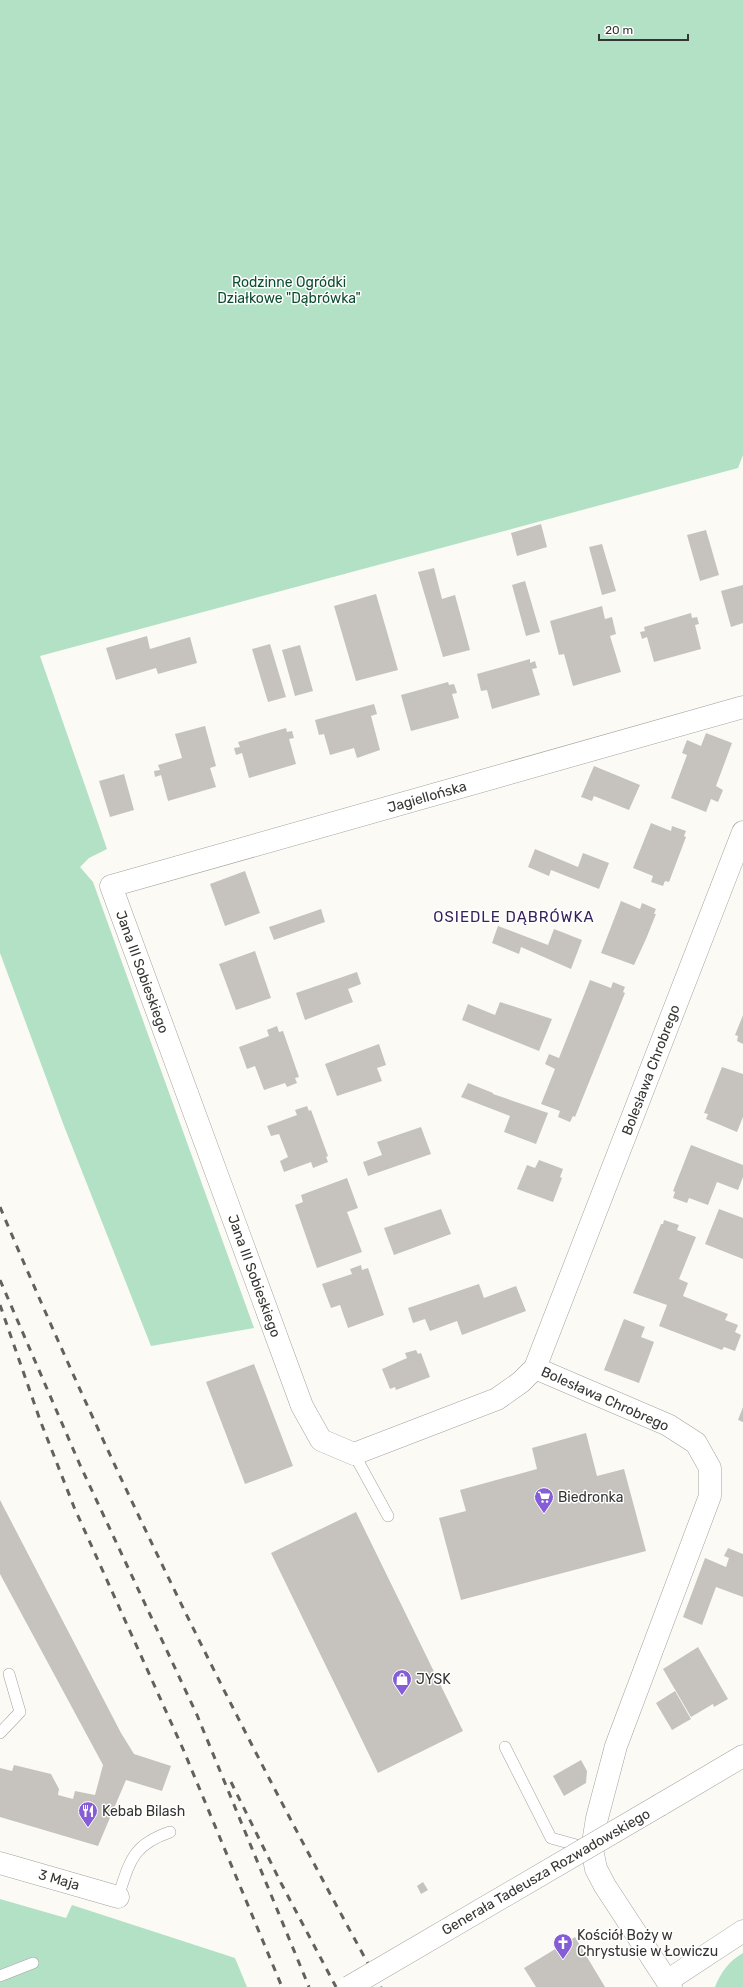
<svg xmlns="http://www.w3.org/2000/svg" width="743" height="1987" viewBox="0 0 743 1987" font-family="Rubik,sans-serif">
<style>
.green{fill:#b3e1c5}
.building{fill:#c6c3bf}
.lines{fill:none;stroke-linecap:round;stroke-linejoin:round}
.service-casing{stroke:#a4a29e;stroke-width:12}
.minor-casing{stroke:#a4a29e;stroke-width:23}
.tertiary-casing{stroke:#a4a29e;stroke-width:23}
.service{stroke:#fff;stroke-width:11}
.minor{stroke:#fff;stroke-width:22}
.tertiary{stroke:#fff;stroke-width:22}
.rail{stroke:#61615e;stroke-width:3;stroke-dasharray:7 7;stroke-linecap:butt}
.tertiary-bridge-casing{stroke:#a4a29e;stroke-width:23;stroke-linecap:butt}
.tertiary-bridge{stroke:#fff;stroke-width:22}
.labels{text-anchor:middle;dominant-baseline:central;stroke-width:3;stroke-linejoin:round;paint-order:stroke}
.park-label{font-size:14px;fill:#0c4d30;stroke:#fff}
.street-label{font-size:14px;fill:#353533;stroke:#fff}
.poi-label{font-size:14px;fill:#353533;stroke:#fff;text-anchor:start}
.neighbourhood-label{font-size:15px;letter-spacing:1px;fill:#36225d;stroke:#fff}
</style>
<rect width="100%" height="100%" fill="#fcfaf5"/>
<path class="green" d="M 0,0 L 743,0 L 743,455 L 738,468 L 40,656 L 107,849 L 89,858 L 80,867 L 93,882 L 254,1328 L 151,1346 L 64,1126 L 0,953 Z
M 0,1899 L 66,1918 L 72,1905 L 235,1958 L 247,1987 L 0,1987 Z
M 743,1953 L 743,1987 L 715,1987 C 721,1972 729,1961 743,1953 Z"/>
<path class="building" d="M 541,524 L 547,547 L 517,556 L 511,533 Z
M 706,530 L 719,575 L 700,581 L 687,535 Z
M 602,544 L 616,591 L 602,595 L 589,547 Z
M 434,568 L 442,599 L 455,595 L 470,650 L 443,657 L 418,572 Z
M 525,581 L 540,632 L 526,636 L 512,585 Z
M 743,585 L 743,623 L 731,627 L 721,591 Z
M 376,594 L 398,670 L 356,681 L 334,606 Z
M 602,606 L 605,619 L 612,617 L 616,634 L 610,636 L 621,672 L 573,686 L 564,654 L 559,655 L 550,621 Z
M 691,613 L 692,618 L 697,617 L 699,624 L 695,625 L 701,649 L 654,662 L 647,637 L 642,639 L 640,632 L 645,631 L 644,627 Z
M 147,636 L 150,649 L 190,637 L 197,663 L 158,674 L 156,668 L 116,680 L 106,648 Z
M 270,644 L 286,697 L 268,702 L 252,649 Z
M 300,645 L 313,691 L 295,696 L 282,650 Z
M 530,659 L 530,663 L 535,661 L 537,668 L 532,669 L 540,695 L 492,709 L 487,690 L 481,691 L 477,674 Z
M 448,682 L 449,685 L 454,684 L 457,693 L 452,694 L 459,718 L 411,731 L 401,695 Z
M 374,704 L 377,714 L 371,716 L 380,750 L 357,758 L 354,748 L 330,755 L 324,734 L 319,735 L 315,720 Z
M 205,726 L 216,766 L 210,768 L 216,787 L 168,801 L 161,775 L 155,777 L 154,771 L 160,770 L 158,765 L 182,758 L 175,734 Z
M 286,728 L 287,732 L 292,731 L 294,738 L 289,739 L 296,764 L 249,778 L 242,753 L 236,755 L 234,748 L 240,747 L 238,742 Z
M 706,733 L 732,743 L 716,786 L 723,790 L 718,802 L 711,799 L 706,812 L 671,798 L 687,755 L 682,753 L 687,740 L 701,746 Z
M 594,766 L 640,785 L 629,810 L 594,796 L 592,801 L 581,797 Z
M 124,774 L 134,810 L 110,817 L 99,781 Z
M 651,823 L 671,831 L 672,826 L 686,831 L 684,836 L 686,837 L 669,882 L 665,881 L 663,886 L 651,882 L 653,876 L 633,868 Z
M 535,849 L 578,867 L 583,853 L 609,863 L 599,889 L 551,870 L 549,876 L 528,867 Z
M 245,871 L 260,913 L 225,926 L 210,884 Z
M 621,901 L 640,909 L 642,903 L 656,909 L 654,914 L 656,914 L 646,939 L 634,965 L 601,953 Z
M 321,909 L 325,922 L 274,940 L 269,927 Z
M 498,926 L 548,945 L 554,929 L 582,940 L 571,969 L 521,947 L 519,954 L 492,943 Z
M 255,951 L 271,998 L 236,1010 L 219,964 Z
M 357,972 L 361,984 L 348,989 L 353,1002 L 305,1020 L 296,993 Z
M 590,980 L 611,988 L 613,982 L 625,987 L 623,992 L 625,993 L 575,1117 L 573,1116 L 570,1122 L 558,1117 L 560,1111 L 541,1104 L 555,1069 L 545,1064 L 549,1054 L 559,1058 Z
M 500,1002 L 552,1019 L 539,1051 L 462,1020 L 468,1004 L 495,1015 Z
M 743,1015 L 743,1044 L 737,1041 L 738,1036 L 735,1035 Z
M 277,1026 L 279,1032 L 283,1031 L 299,1077 L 295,1078 L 297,1083 L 287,1087 L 285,1083 L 264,1090 L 255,1066 L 247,1069 L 239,1047 L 269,1036 L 267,1030 Z
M 379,1044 L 386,1065 L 377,1068 L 382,1081 L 337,1096 L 325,1064 Z
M 722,1067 L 743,1074 L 743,1117 L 737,1132 L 706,1119 L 708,1114 L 704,1113 Z
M 468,1083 L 493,1093 L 493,1094 L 548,1113 L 536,1144 L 504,1132 L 510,1116 L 461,1097 Z
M 307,1106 L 309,1111 L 311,1110 L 328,1156 L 326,1157 L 328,1162 L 313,1168 L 311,1162 L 284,1172 L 280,1161 L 288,1157 L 279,1134 L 271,1136 L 267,1126 L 297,1115 L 295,1110 Z
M 421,1127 L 431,1154 L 368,1176 L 363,1162 L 382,1155 L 377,1142 Z
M 691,1145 L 743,1165 L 743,1177 L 738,1190 L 717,1182 L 708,1205 L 689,1198 L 687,1203 L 673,1198 L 675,1192 L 673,1191 Z
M 539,1160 L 563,1169 L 560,1177 L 562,1178 L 553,1202 L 517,1189 L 527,1165 L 535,1168 Z
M 347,1178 L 358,1208 L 347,1212 L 362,1252 L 317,1268 L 295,1205 L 303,1202 L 301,1195 Z
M 441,1209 L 451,1234 L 394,1255 L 384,1228 Z
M 719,1209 L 743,1218 L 743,1259 L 705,1244 Z
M 664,1220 L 679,1225 L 677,1230 L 696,1237 L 679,1279 L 688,1283 L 683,1296 L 728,1314 L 725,1320 L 738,1325 L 735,1332 L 741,1335 L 735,1351 L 724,1347 L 722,1350 L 659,1326 L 667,1305 L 633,1293 L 661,1224 L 663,1224 Z
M 361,1265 L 362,1270 L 368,1268 L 384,1315 L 348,1328 L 340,1305 L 331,1308 L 322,1284 L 352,1274 L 350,1269 Z
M 479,1284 L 484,1298 L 516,1286 L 526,1311 L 462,1335 L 457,1321 L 430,1331 L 425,1319 L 413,1323 L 408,1308 Z
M 624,1319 L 645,1327 L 641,1337 L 654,1342 L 639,1383 L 604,1370 Z
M 416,1350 L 418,1354 L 421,1353 L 430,1377 L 396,1390 L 395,1387 L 390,1389 L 382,1369 L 407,1358 L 405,1353 Z
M 254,1364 L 293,1466 L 245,1484 L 206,1382 Z
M 743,1407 L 743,1422 L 738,1420 Z
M 586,1433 L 597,1476 L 624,1469 L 646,1551 L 461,1600 L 439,1518 L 466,1511 L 460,1490 L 537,1469 L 532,1448 Z
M 0,1500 L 121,1733 L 134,1754 L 171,1766 L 162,1791 L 126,1780 L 98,1846 L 0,1817 L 0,1768 L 12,1771 L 14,1765 L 51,1774 L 59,1789 L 58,1795 L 73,1799 L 75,1791 L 95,1795 L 103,1765 L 0,1574 Z
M 356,1512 L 463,1731 L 378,1773 L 271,1553 Z
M 728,1548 L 743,1554 L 743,1597 L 716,1587 L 702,1625 L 683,1617 L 705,1558 L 726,1567 L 729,1558 L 724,1556 Z
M 698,1647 L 728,1699 L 714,1707 L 713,1704 L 691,1717 L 663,1669 Z
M 675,1691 L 691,1719 L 672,1730 L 656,1703 Z
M 581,1760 L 587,1771 L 586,1783 L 564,1796 L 553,1776 Z
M 423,1882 L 428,1890 L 421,1894 L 417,1886 Z
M 575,1937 L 605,1987 L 536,1987 L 524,1968 Z"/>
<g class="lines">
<g class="service-casing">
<path id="service" d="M 354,1454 L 388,1516
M 0,1733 L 20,1712 L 9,1674
M 505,1747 L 551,1838 L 587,1848
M 118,1897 C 130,1861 132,1845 170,1832
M 0,1976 L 33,1963"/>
</g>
<g class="minor-casing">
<path id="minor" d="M 535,1368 L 521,1382 L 497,1399 L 354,1454 L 321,1440 L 302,1406 L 111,886 L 743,707
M 0,1863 L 118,1897
M 667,1981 L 743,1931
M 671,1987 L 605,1886 L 596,1869 L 592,1849 L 597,1818 L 616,1746 L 710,1496 L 710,1468 L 696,1443 L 668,1425 L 535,1368 L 743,832"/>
</g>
<g class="tertiary-casing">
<path id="tertiary" d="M 660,1805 L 743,1756"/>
</g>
<use href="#service" class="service"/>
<use href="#minor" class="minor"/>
<use href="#tertiary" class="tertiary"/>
<path class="rail" d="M 0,1207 C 113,1474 241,1734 381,1987
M 0,1280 L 80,1465 L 197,1715 L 309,1987
M 0,1305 L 40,1420 L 74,1507 L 183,1749 L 282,1987
M 231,1782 L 281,1883 L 336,1987"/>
<g class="tertiary-bridge-casing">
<path id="tertiary-bridge" d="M 349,1987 L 660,1805"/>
</g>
<use href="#tertiary-bridge" class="tertiary-bridge"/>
</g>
<defs>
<g id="supermarket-pin" transform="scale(1)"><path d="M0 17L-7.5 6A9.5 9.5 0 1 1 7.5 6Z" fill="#855dd7" stroke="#fff"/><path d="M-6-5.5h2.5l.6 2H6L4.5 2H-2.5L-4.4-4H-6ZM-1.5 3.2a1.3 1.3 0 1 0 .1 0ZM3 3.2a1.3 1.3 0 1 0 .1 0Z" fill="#fff"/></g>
<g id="shop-pin" transform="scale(1)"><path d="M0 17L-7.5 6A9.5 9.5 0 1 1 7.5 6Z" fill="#855dd7" stroke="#fff"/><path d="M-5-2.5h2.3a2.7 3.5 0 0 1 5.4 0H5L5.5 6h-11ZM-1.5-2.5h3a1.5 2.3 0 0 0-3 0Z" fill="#fff"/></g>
<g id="restaurant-pin" transform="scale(1)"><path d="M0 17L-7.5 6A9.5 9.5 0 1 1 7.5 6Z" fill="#855dd7" stroke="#fff"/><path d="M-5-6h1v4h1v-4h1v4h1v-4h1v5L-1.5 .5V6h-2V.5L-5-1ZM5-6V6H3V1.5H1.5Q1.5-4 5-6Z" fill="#fff"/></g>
<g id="church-pin" transform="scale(1)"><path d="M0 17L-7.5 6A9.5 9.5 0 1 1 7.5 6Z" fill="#855dd7" stroke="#fff"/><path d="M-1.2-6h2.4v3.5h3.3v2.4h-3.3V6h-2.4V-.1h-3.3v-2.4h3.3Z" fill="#fff"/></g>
</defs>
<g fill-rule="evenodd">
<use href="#supermarket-pin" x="544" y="1497"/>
<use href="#shop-pin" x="402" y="1679"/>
<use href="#restaurant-pin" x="88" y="1811"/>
<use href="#church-pin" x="563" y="1943"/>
</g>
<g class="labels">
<g class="park-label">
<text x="289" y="282">Rodzinne Ogródki<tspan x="289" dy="16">Działkowe "Dąbrówka"</tspan></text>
</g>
<g class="street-label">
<text transform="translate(427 797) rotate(-16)">Jagiellońska</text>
<text transform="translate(142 972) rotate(70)">Jana III Sobieskiego</text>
<text transform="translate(651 1070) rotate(-69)">Bolesława Chrobrego</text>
<text transform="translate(254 1276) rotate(70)">Jana III Sobieskiego</text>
<text transform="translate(605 1399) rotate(24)">Bolesława Chrobrego</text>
<text transform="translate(546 1872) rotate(-30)">Generała Tadeusza Rozwadowskiego</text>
<text transform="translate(59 1880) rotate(16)">3 Maja</text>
</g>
<g class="poi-label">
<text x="558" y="1497">Biedronka</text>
<text x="416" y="1679">JYSK</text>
<text x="102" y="1811">Kebab Bilash</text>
<text x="577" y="1935">Kościół Boży w<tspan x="577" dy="16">Chrystusie w Łowiczu</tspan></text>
</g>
<g class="neighbourhood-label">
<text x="514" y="917">OSIEDLE DĄBRÓWKA</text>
</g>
</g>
<path d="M599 34v6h89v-6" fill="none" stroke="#353533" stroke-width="2"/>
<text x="605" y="34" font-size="12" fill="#353533" stroke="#ffffff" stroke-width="3" paint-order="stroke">20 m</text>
</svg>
